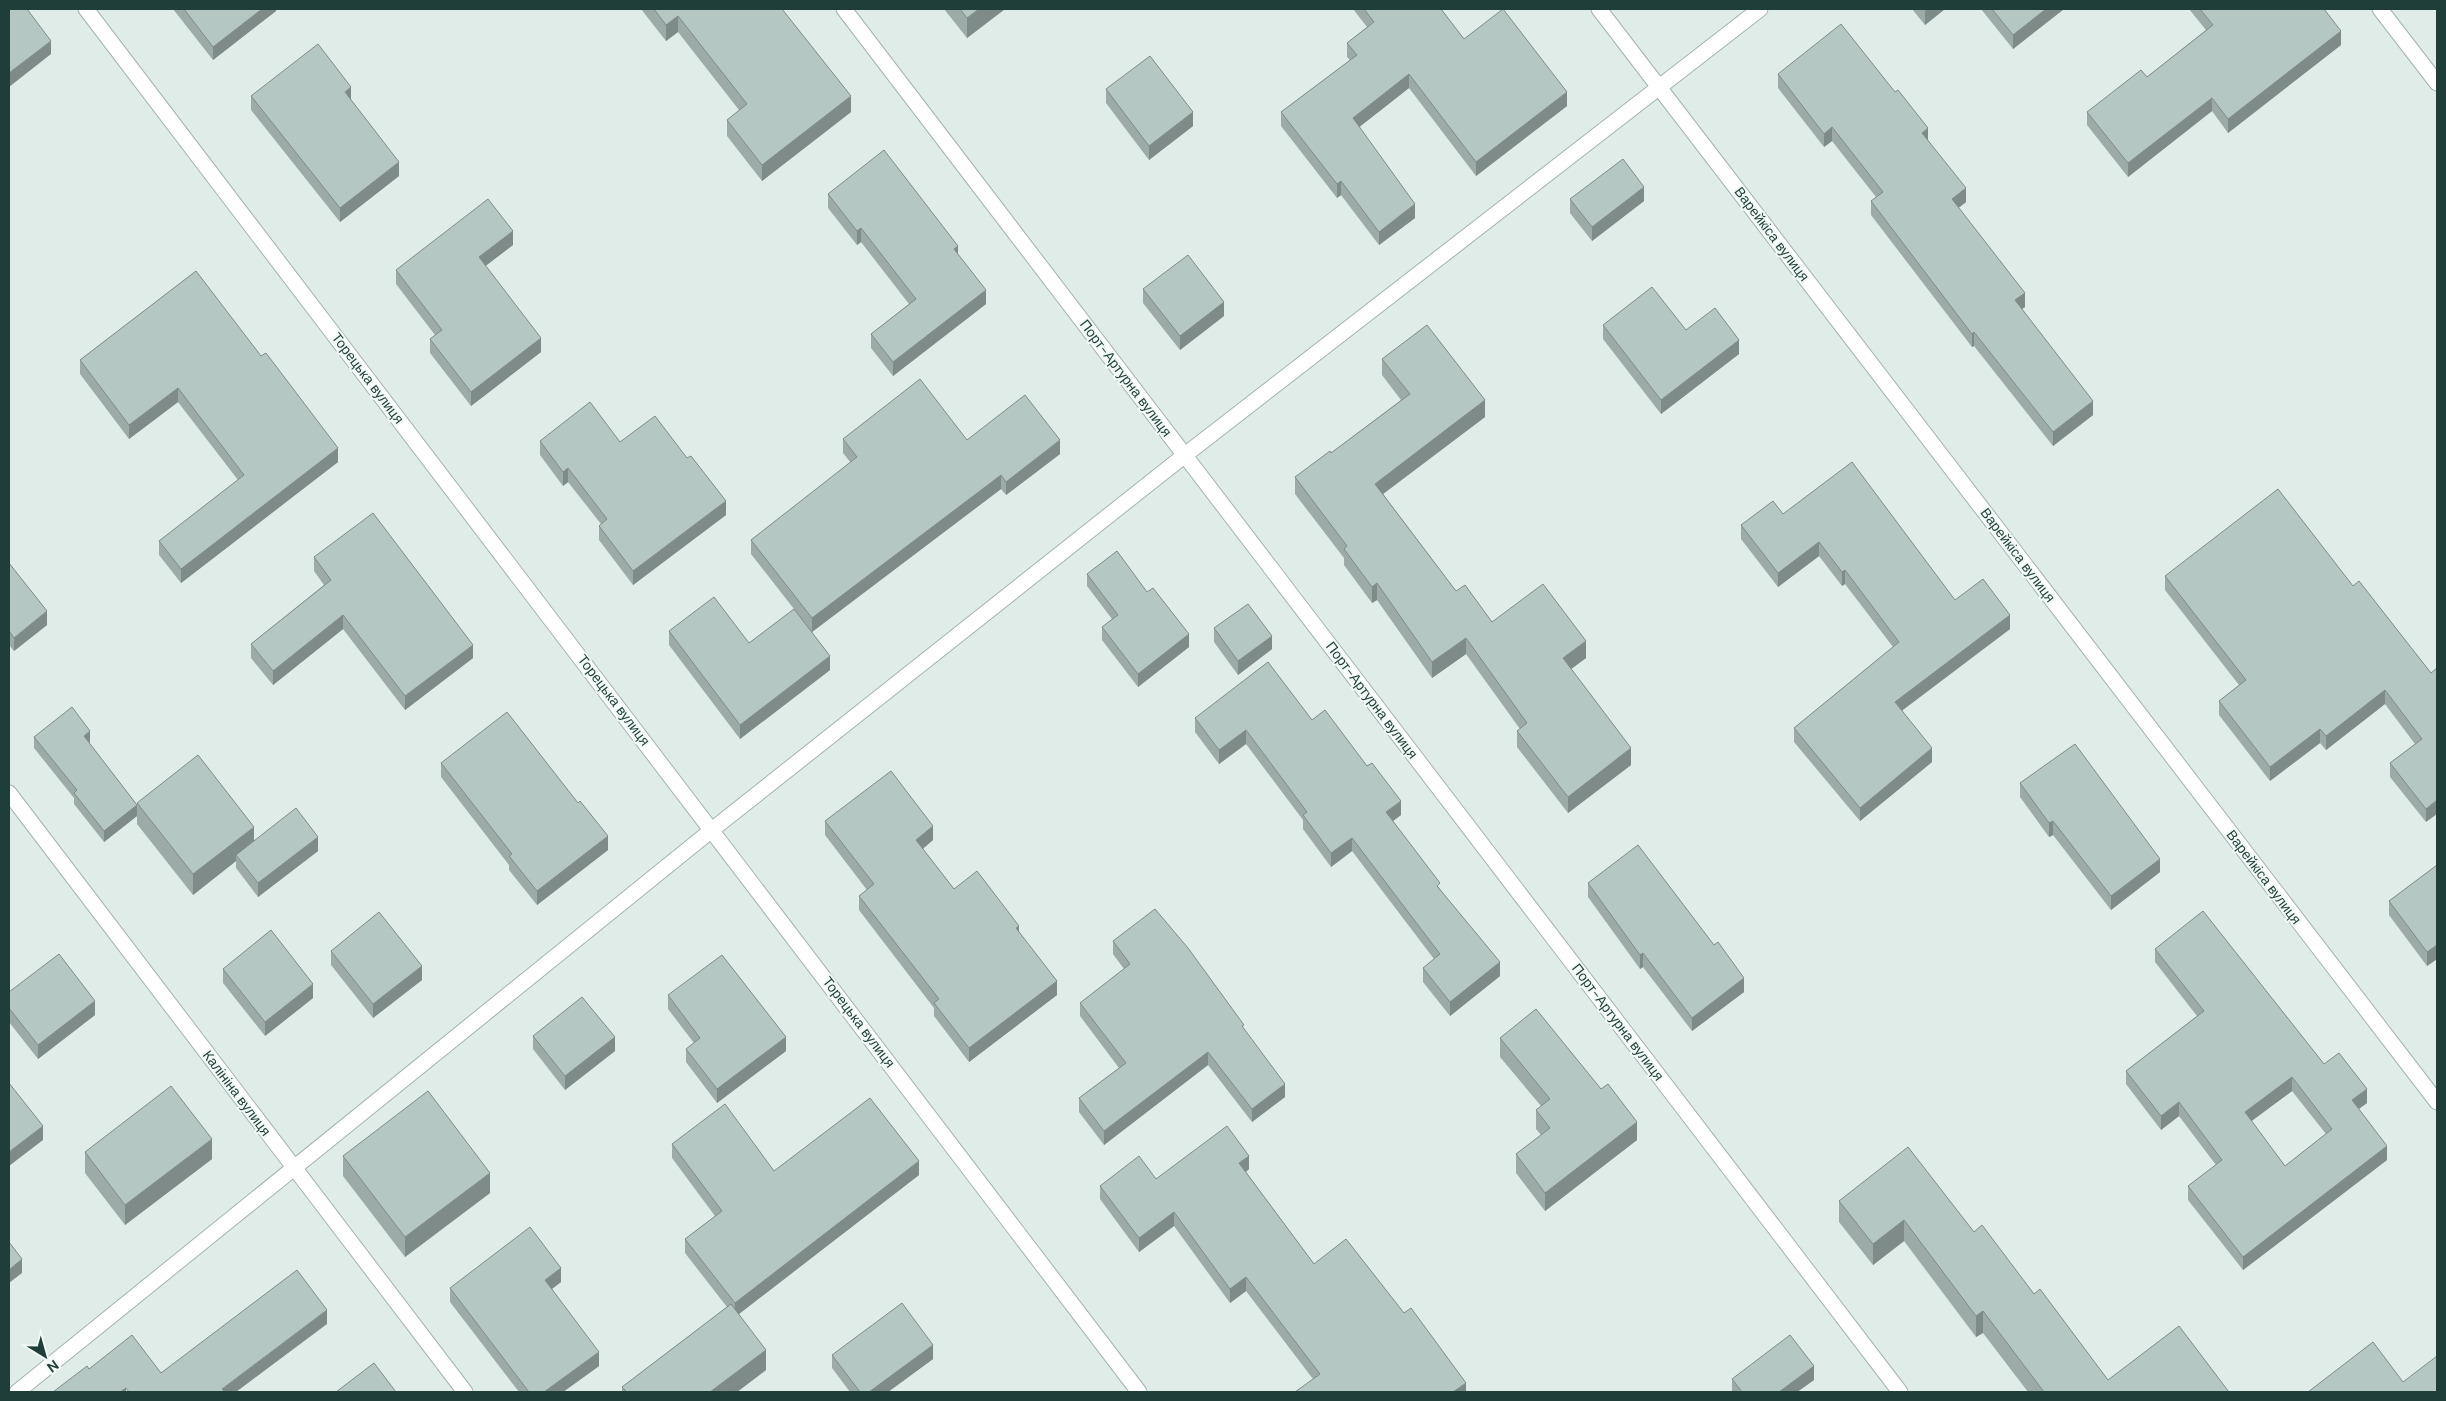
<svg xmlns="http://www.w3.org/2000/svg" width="2446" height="1401" viewBox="0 0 2446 1401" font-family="'DM Sans',sans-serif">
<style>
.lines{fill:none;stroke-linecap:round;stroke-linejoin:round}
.minor-casing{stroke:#a2b4b0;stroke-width:17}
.minor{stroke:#fff;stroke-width:15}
.wall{fill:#9caba7;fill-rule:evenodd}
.shaded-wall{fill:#7f8b88}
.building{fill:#b5c7c2;stroke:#7f8b88;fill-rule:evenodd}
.labels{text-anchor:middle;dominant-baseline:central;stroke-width:4;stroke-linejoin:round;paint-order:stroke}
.street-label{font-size:14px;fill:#1f3e39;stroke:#f1f8f5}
</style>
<rect width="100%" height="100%" fill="#e0ece8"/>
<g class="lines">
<g class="minor-casing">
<path id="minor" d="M 86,9 L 1139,1392
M 844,9 L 1900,1392
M 1599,9 L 2437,1102
M 2380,9 L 2437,83
M 9,793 L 465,1392
M 17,1392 L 713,829 L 1185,455 L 1760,9"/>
</g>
<use href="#minor" class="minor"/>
</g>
<path class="wall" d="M 173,9 L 276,9 L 276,11 L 213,60 Z
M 641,9 L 782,9 L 851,112 L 762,181 L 727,136 L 727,120 L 739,110 L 678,32 L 666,41 Z
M 944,9 L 1005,9 L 967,38 Z
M 1353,9 L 1441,9 L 1464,39 L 1567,106 L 1476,176 L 1409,88 L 1359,127 L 1415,218 L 1379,245 L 1341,195 L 1337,198 L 1281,126 L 1281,112 L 1350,60 L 1347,57 L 1347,43 L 1367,27 Z
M 1912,9 L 1945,9 L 1925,25 Z
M 1981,9 L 2064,9 L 2013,49 Z
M 2189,9 L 2324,9 L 2341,45 L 2228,133 L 2212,111 L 2128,177 L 2087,125 L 2087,112 L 2147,77 L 2206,30 Z
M 1778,74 L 1928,140 L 1966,202 L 1958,208 L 2025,307 L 2022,309 L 2093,415 L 2053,446 L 1974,346 L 1972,347 L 1871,215 L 1871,201 L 1876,197 L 1832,141 L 1824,147 L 1778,88 Z
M 1106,89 L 1193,126 L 1149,160 L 1106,103 Z
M 251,96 L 351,100 L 399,176 L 340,222 L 251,110 Z
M 828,194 L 958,254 L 986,304 L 893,376 L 871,348 L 871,334 L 909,304 L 861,242 L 857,245 L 828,208 Z
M 1570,199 L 1644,201 L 1592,241 L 1570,213 Z
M 513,245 L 485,266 L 541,352 L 471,406 L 430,353 L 430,339 L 435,335 L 396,284 L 396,270 Z
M 196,271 L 338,462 L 181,583 L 159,555 L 159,541 L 238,480 L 178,402 L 129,439 L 80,374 L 80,360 Z
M 1143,289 L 1224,316 L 1180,350 L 1143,303 Z
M 1603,325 L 1686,330 L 1739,354 L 1661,414 L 1603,339 Z
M 1382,359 L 1485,417 L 1383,494 L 1456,591 L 1492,622 L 1586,658 L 1571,669 L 1631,765 L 1568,813 L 1517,747 L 1517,731 L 1520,729 L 1466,654 L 1432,678 L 1377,600 L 1372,603 L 1344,565 L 1344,558 L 1295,494 L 1295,477 L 1331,453 L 1401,400 L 1382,375 Z
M 843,439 L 967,440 L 1060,454 L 1006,495 L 1001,489 L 812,632 L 830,670 L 740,739 L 669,645 L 669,631 L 749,643 L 794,609 L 751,554 L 751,540 L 851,463 L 843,453 Z
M 540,441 L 620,442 L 726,515 L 633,585 L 599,540 L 599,526 L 601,524 L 568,482 L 563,486 L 540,455 Z
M 1783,514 L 1955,600 L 2010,629 L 1902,710 L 1932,762 L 1860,821 L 1794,742 L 1794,728 L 1893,647 L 1845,584 L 1842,586 L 1819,556 L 1778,587 L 1741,539 L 1741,525 Z
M 314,557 L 473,658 L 405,710 L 343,629 L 273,685 L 251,658 L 251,644 L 324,585 L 314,571 Z
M 9,563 L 47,625 L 14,651 L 9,645 Z
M 1087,574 L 1147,592 L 1189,647 L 1138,687 L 1102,640 L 1102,627 L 1112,619 L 1087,586 Z
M 2165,576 L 2353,586 L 2431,673 L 2426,822 L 2390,777 L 2390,763 L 2415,744 L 2385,704 L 2326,750 L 2320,743 L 2270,781 L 2219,715 L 2219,701 L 2239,685 L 2165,590 Z
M 1214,628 L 1272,649 L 1238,675 L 1214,642 Z
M 1195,718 L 1312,720 L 1401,815 L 1393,821 L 1500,976 L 1450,1016 L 1423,982 L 1423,968 L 1434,959 L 1352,851 L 1331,867 L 1303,829 L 1303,820 L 1246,744 L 1219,764 L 1195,732 Z
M 34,737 L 90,742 L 89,743 L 137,805 L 137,803 L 254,840 L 318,851 L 258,897 L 236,868 L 236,861 L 193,895 L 137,824 L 137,816 L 104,842 L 74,804 L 74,798 L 34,748 Z
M 441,763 L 608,850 L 537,905 L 509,870 L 509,865 L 441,777 Z
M 2020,783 L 2160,872 L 2111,910 L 2053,835 L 2049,837 L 2020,797 Z
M 825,821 L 933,840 L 923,849 L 954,889 L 1019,933 L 1057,995 L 969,1062 L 934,1016 L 934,1008 L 859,910 L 859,896 L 867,890 L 825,835 Z
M 2437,865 L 2437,959 L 2427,966 L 2389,915 L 2389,901 Z
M 1588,883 L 1744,992 L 1692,1031 L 1643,967 L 1640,969 L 1588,897 Z
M 1113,941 L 1244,1029 L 1285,1097 L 1252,1122 L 1208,1065 L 1104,1145 L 1079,1112 L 1079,1098 L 1119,1068 L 1080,1016 L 1080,1003 L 1124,969 L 1113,954 Z
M 2155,949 L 2324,1064 L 2367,1103 L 2358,1109 L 2387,1160 L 2243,1270 L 2188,1200 L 2188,1186 L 2216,1165 L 2179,1116 L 2161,1130 L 2126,1084 L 2126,1071 L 2197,1016 L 2155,962 ZM 2292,1091 L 2326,1134 L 2285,1166 L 2251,1121 Z
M 331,951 L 422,980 L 373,1018 L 331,965 Z
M 223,969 L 313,998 L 265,1036 L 223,983 Z
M 9,992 L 95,1015 L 38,1059 L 9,1022 Z
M 668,995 L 786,1051 L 717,1103 L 686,1062 L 686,1049 L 694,1043 L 668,1009 Z
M 533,1036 L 615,1051 L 565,1090 L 533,1049 Z
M 1500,1038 L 1601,1089 L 1637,1140 L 1545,1211 L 1516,1173 L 1516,1154 L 1541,1135 L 1536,1129 L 1536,1110 L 1541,1106 L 1500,1057 Z
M 672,1144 L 774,1171 L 919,1175 L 739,1314 L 766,1370 L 737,1392 L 622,1392 L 622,1387 L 727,1307 L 685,1253 L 685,1239 L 715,1216 L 672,1158 Z
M 85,1152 L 212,1159 L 125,1225 L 85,1173 Z
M 343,1156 L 490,1193 L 405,1257 L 343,1176 Z
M 1249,1169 L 1246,1172 L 1314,1264 L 1404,1313 L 1466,1392 L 1313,1379 L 1246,1291 L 1230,1303 L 1174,1226 L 1139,1252 L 1100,1199 L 1100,1186 Z
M 1839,1201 L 1974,1232 L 2034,1294 L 2108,1380 L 2229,1392 L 2028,1392 L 1983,1333 L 1976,1337 L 1904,1241 L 1873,1265 L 1839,1222 Z
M 561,1282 L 552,1289 L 599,1366 L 563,1392 L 519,1392 L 450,1302 L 450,1288 Z
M 832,1355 L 933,1359 L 888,1392 L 850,1392 L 832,1368 Z
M 1732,1379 L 1814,1380 L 1797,1392 L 1732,1392 Z"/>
<path class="shaded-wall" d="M 262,9 L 276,9 L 276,11 L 213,60 L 213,47 Z
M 979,9 L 1005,9 L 967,38 L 967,18 Z
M 1927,9 L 1945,9 L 1925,25 L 1925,11 Z
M 2046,9 L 2064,9 L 2013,49 L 2013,35 Z
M 678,16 L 678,32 L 666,41 L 666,25 Z
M 2341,31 L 2341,45 L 2228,133 L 2228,119 Z
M 51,41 L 51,54 L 9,87 L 9,73 Z
M 1409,74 L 1409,88 L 1353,132 L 1353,118 Z
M 351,87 L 351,101 L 345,92 Z
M 1567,92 L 1567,106 L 1476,176 L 1476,162 Z
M 851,96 L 851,112 L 762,181 L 762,165 Z
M 2212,98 L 2212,111 L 2128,177 L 2128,163 Z
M 1193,112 L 1193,126 L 1149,160 L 1149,146 Z
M 1832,127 L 1832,141 L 1824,147 L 1824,134 Z
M 1928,128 L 1928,142 L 1922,133 Z
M 399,162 L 399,176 L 340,222 L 340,208 Z
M 1341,181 L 1341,195 L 1337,198 L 1337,184 Z
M 1644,187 L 1644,201 L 1592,241 L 1592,227 Z
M 1966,188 L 1966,202 L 1952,213 L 1952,199 Z
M 1415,204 L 1415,218 L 1379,245 L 1379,232 Z
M 861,228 L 861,242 L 857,245 L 857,231 Z
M 513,231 L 513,245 L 479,271 L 479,257 Z
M 958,246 L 958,260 L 954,249 Z
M 986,290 L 986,304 L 893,376 L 893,362 Z
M 2025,293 L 2025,307 L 2015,314 L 2015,300 Z
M 1224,302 L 1224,316 L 1180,350 L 1180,336 Z
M 1974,332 L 1974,346 L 1972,347 L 1972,334 Z
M 541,338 L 541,352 L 471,406 L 471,392 Z
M 1739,340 L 1739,354 L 1661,414 L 1661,400 Z
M 178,388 L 178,402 L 129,439 L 129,425 Z
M 1485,400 L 1485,417 L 1375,500 L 1375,484 Z
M 2093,401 L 2093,415 L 2053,446 L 2053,432 Z
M 1060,440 L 1060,454 L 1006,495 L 1006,482 Z
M 338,448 L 338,462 L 181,583 L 181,569 Z
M 568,468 L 568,482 L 563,486 L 563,472 Z
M 1001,475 L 1001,489 L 812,632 L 812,618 Z
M 726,501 L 726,515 L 633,585 L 633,571 Z
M 1819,542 L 1819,556 L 1778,587 L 1778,573 Z
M 1845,570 L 1845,584 L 1842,586 L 1842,572 Z
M 1377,583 L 1377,600 L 1372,603 L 1372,587 Z
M 47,611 L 47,625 L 14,651 L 14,638 Z
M 343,615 L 343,629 L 273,685 L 273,671 Z
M 2010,615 L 2010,629 L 1895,716 L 1895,702 Z
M 1189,634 L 1189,647 L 1138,687 L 1138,674 Z
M 1272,636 L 1272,649 L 1238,675 L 1238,661 Z
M 1466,638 L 1466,654 L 1432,678 L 1432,662 Z
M 1586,641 L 1586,658 L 1563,675 L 1563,658 Z
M 473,645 L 473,658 L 405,710 L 405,696 Z
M 830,656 L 830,670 L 740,739 L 740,725 Z
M 2385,690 L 2385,704 L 2326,750 L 2326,736 Z
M 2320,729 L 2320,743 L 2270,781 L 2270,767 Z
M 1246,730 L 1246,744 L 1219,764 L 1219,750 Z
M 90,731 L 90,742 L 84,747 L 84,736 Z
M 1631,748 L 1631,765 L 1568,813 L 1568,797 Z
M 1932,748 L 1932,762 L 1860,821 L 1860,808 Z
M 2437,800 L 2437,814 L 2426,822 L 2426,809 Z
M 1401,801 L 1401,815 L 1386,826 L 1386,812 Z
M 137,805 L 137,816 L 104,842 L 104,831 Z
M 2053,821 L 2053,835 L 2049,837 L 2049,823 Z
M 933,826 L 933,840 L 916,854 L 916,840 Z
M 254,827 L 254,847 L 236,855 L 236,861 L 193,895 L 193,874 Z
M 608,836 L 608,850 L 537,905 L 537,891 Z
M 318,837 L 318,851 L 258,897 L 258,883 Z
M 1352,838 L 1352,851 L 1331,867 L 1331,853 Z
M 2160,859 L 2160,872 L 2111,910 L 2111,896 Z
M 1019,926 L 1019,940 L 1016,928 Z
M 2437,945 L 2437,959 L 2427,966 L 2427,952 Z
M 1643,953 L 1643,967 L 1640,969 L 1640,955 Z
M 1500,962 L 1500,976 L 1450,1016 L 1450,1002 Z
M 422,966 L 422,980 L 373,1018 L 373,1004 Z
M 1744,978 L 1744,992 L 1692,1031 L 1692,1018 Z
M 1057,981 L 1057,995 L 969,1062 L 969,1048 Z
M 313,984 L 313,998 L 265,1036 L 265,1022 Z
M 95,1001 L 95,1015 L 38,1059 L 38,1045 Z
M 615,1037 L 615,1051 L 565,1090 L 565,1076 Z
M 786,1037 L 786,1051 L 717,1103 L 717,1089 Z
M 1208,1052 L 1208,1065 L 1104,1145 L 1104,1131 Z
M 2292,1077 L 2292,1091 L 2245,1126 L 2245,1112 Z
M 1285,1084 L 1285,1097 L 1252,1122 L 1252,1109 Z
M 2367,1089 L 2367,1103 L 2352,1114 L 2352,1100 Z
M 2179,1102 L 2179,1116 L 2161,1130 L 2161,1116 Z
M 1637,1122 L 1637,1140 L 1545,1211 L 1545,1193 Z
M 43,1126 L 43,1140 L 9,1166 L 9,1152 Z
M 212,1139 L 212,1159 L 125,1225 L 125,1205 Z
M 2387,1146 L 2387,1160 L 2243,1270 L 2243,1257 Z
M 1249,1156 L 1249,1169 L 1239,1177 L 1239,1163 Z
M 919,1161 L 919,1175 L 735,1317 L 735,1303 Z
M 490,1173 L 490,1193 L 405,1257 L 405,1237 Z
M 1174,1212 L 1174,1226 L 1139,1252 L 1139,1238 Z
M 1904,1220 L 1904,1241 L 1873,1265 L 1873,1244 Z
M 22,1259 L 22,1273 L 9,1283 L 9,1270 Z
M 561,1268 L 561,1282 L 545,1294 L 545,1280 Z
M 1246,1277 L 1246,1291 L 1230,1303 L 1230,1289 Z
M 327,1310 L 327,1324 L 236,1392 L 222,1392 L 222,1389 Z
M 1983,1311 L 1983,1333 L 1976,1337 L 1976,1316 Z
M 933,1345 L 933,1359 L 888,1392 L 869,1392 Z
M 766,1350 L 766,1370 L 737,1392 L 710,1392 Z
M 599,1352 L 599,1366 L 563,1392 L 544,1392 Z
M 1814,1366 L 1814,1380 L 1797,1392 L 1779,1392 Z
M 1466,1383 L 1466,1392 L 1453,1392 Z
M 126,1388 L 126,1392 L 120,1392 Z"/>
<path class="building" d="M 9,9 L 27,9 L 51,41 L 9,73 Z
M 184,9 L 262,9 L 213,47 Z
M 654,9 L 782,9 L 851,96 L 762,165 L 727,120 L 747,104 L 678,16 L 666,25 Z
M 960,9 L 979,9 L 967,18 Z
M 1364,9 L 1441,9 L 1464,39 L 1503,9 L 1567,92 L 1476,162 L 1409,74 L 1353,118 L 1415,204 L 1379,232 L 1341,181 L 1337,184 L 1281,112 L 1357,55 L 1347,43 L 1374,22 Z
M 1992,9 L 2046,9 L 2013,35 Z
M 2200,9 L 2324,9 L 2341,31 L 2228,119 L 2212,98 L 2128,163 L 2087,112 L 2141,70 L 2147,77 L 2213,25 Z
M 1841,24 L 1895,92 L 1898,90 L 1928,128 L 1922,133 L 1966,188 L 1952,199 L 2025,293 L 2015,300 L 2093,401 L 2053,432 L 1974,332 L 1972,334 L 1871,201 L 1883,192 L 1832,127 L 1824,134 L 1778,74 Z
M 318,44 L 351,87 L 345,92 L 399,162 L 340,208 L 251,96 Z
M 1150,56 L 1193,112 L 1149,146 L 1106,89 Z
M 884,150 L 958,246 L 954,249 L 986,290 L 893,362 L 871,334 L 916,299 L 861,228 L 857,231 L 828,194 Z
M 1623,159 L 1644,187 L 1592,227 L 1570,199 Z
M 488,199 L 513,231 L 479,257 L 541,338 L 471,392 L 430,339 L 442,330 L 396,270 Z
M 1188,255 L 1224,302 L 1180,336 L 1143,289 Z
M 196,271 L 261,356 L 266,353 L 338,448 L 181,569 L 159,541 L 244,475 L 178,388 L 129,425 L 80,360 Z
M 1652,287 L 1686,330 L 1715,308 L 1739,340 L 1661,400 L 1603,325 Z
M 1427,325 L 1485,400 L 1375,484 L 1456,591 L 1465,585 L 1492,622 L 1543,584 L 1586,641 L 1563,658 L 1631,748 L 1568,797 L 1517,731 L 1527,723 L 1466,638 L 1432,662 L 1377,583 L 1372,587 L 1344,549 L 1347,546 L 1295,477 L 1330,451 L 1331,453 L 1410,394 L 1382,359 Z
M 920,379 L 967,440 L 1025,395 L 1060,440 L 1006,482 L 1001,475 L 812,618 L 751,540 L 857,457 L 843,439 Z
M 590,402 L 620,442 L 655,416 L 687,458 L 691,456 L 726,501 L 633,571 L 599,526 L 607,519 L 568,468 L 563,472 L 540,441 Z
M 1852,462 L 1955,600 L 1983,579 L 2010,615 L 1895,702 L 1932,748 L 1860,808 L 1794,728 L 1899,642 L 1845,570 L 1842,572 L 1819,542 L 1778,573 L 1741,525 L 1773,501 L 1783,514 Z
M 2278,489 L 2353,586 L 2359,581 L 2431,673 L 2437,668 L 2437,800 L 2426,809 L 2390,763 L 2422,739 L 2385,690 L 2326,736 L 2320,729 L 2270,767 L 2219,701 L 2246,680 L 2165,576 Z
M 373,513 L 473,645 L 405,696 L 343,615 L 273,671 L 251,644 L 331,580 L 314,557 Z
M 1117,551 L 1147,592 L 1153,588 L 1189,634 L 1138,674 L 1102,627 L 1118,615 L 1087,574 Z
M 9,563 L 47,611 L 14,638 L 9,631 Z
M 714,597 L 749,643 L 794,609 L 830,656 L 740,725 L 669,631 Z
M 1248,604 L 1272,636 L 1238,661 L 1214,628 Z
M 1268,662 L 1312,720 L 1325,710 L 1367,766 L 1372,763 L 1401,801 L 1386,812 L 1440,883 L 1437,886 L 1500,962 L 1450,1002 L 1423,968 L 1440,954 L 1352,838 L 1331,853 L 1303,815 L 1307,812 L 1246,730 L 1219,750 L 1195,718 Z
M 72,707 L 90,731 L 84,736 L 137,805 L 104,831 L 74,793 L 77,790 L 34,737 Z
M 507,712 L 578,803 L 580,801 L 608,836 L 537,891 L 509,856 L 512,854 L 441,763 Z
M 2075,744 L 2160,859 L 2111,896 L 2053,821 L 2049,823 L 2020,783 Z
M 198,755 L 254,827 L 193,874 L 137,803 Z
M 891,771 L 933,826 L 916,840 L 954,889 L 977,871 L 1019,926 L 1016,928 L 1057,981 L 969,1048 L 934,1003 L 939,999 L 859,896 L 874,884 L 825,821 Z
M 296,808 L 318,837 L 258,883 L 236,855 Z
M 1638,845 L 1714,945 L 1718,942 L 1744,978 L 1692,1018 L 1643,953 L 1640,955 L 1588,883 Z
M 2437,865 L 2437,945 L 2427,952 L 2389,901 Z
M 1155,909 L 1188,948 L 1244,1025 L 1242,1026 L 1285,1084 L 1252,1109 L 1208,1052 L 1104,1131 L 1079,1098 L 1126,1063 L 1080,1003 L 1130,964 L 1113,941 Z
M 2203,911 L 2324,1064 L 2339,1053 L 2367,1089 L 2352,1100 L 2387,1146 L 2243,1257 L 2188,1186 L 2222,1160 L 2179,1102 L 2161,1116 L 2126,1071 L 2204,1011 L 2155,949 ZM 2292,1077 L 2332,1129 L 2285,1166 L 2245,1112 Z
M 379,912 L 422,966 L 373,1004 L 331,951 Z
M 271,930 L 313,984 L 265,1022 L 223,969 Z
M 59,954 L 95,1001 L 38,1045 L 9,1008 L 9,992 Z
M 722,955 L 786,1037 L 717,1089 L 686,1049 L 700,1038 L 668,995 Z
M 582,997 L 615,1037 L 565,1076 L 533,1036 Z
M 1536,1009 L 1601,1089 L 1608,1084 L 1637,1122 L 1545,1193 L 1516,1154 L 1550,1128 L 1536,1110 L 1550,1099 L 1500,1038 Z
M 9,1083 L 43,1126 L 9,1152 Z
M 171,1086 L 212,1139 L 125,1205 L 85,1152 Z
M 428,1091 L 490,1173 L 405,1237 L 343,1156 Z
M 870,1098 L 919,1161 L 735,1303 L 685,1239 L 722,1211 L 672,1144 L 725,1104 L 774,1171 Z
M 1227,1126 L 1249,1156 L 1239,1163 L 1314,1264 L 1346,1239 L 1404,1313 L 1411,1308 L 1466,1383 L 1453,1392 L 1295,1392 L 1320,1374 L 1246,1277 L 1230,1289 L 1174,1212 L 1139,1238 L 1100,1186 L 1139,1156 L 1156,1179 Z
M 1908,1147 L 1974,1232 L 1982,1225 L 2034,1294 L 2040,1289 L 2108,1380 L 2179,1326 L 2229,1392 L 2044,1392 L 1983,1311 L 1976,1316 L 1904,1220 L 1873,1244 L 1839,1201 Z
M 530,1227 L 561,1268 L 545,1280 L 599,1352 L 544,1392 L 529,1392 L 450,1288 Z
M 9,1242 L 22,1259 L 9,1270 Z
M 297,1270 L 327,1310 L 222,1389 L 225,1392 L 129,1392 L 126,1388 L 120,1392 L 53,1392 L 87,1366 L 89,1369 L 132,1335 L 161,1373 Z
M 902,1303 L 933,1345 L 869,1392 L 860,1392 L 832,1355 Z
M 731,1304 L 766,1350 L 710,1392 L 627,1392 L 622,1387 Z
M 1790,1335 L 1814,1366 L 1779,1392 L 1742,1392 L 1732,1379 Z
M 2373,1342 L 2403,1382 L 2437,1356 L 2437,1392 L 2308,1392 Z
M 374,1363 L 396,1392 L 336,1392 Z"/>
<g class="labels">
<g class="street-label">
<text transform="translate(1772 234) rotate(53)">Варейкіса вулиця</text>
<text transform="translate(368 378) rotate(53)">Торецька вулиця</text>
<text transform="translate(1126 378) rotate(53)">Порт-Артурна вулиця</text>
<text transform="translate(2018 555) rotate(53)">Варейкіса вулиця</text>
<text transform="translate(614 700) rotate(53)">Торецька вулиця</text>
<text transform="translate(1372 700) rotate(53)">Порт-Артурна вулиця</text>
<text transform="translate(2264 877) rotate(53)">Варейкіса вулиця</text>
<text transform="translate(859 1022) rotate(53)">Торецька вулиця</text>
<text transform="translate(1618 1022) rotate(53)">Порт-Артурна вулиця</text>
<text transform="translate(237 1093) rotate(53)">Калініна вулиця</text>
</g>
</g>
<rect width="2446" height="1401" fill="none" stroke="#1f3e39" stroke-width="20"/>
<g transform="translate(45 1356) rotate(143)" stroke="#f1f8f5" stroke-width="4" paint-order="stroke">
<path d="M0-4L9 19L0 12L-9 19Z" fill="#1f3e39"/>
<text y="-8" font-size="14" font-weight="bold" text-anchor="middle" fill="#1f3e39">N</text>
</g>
</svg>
